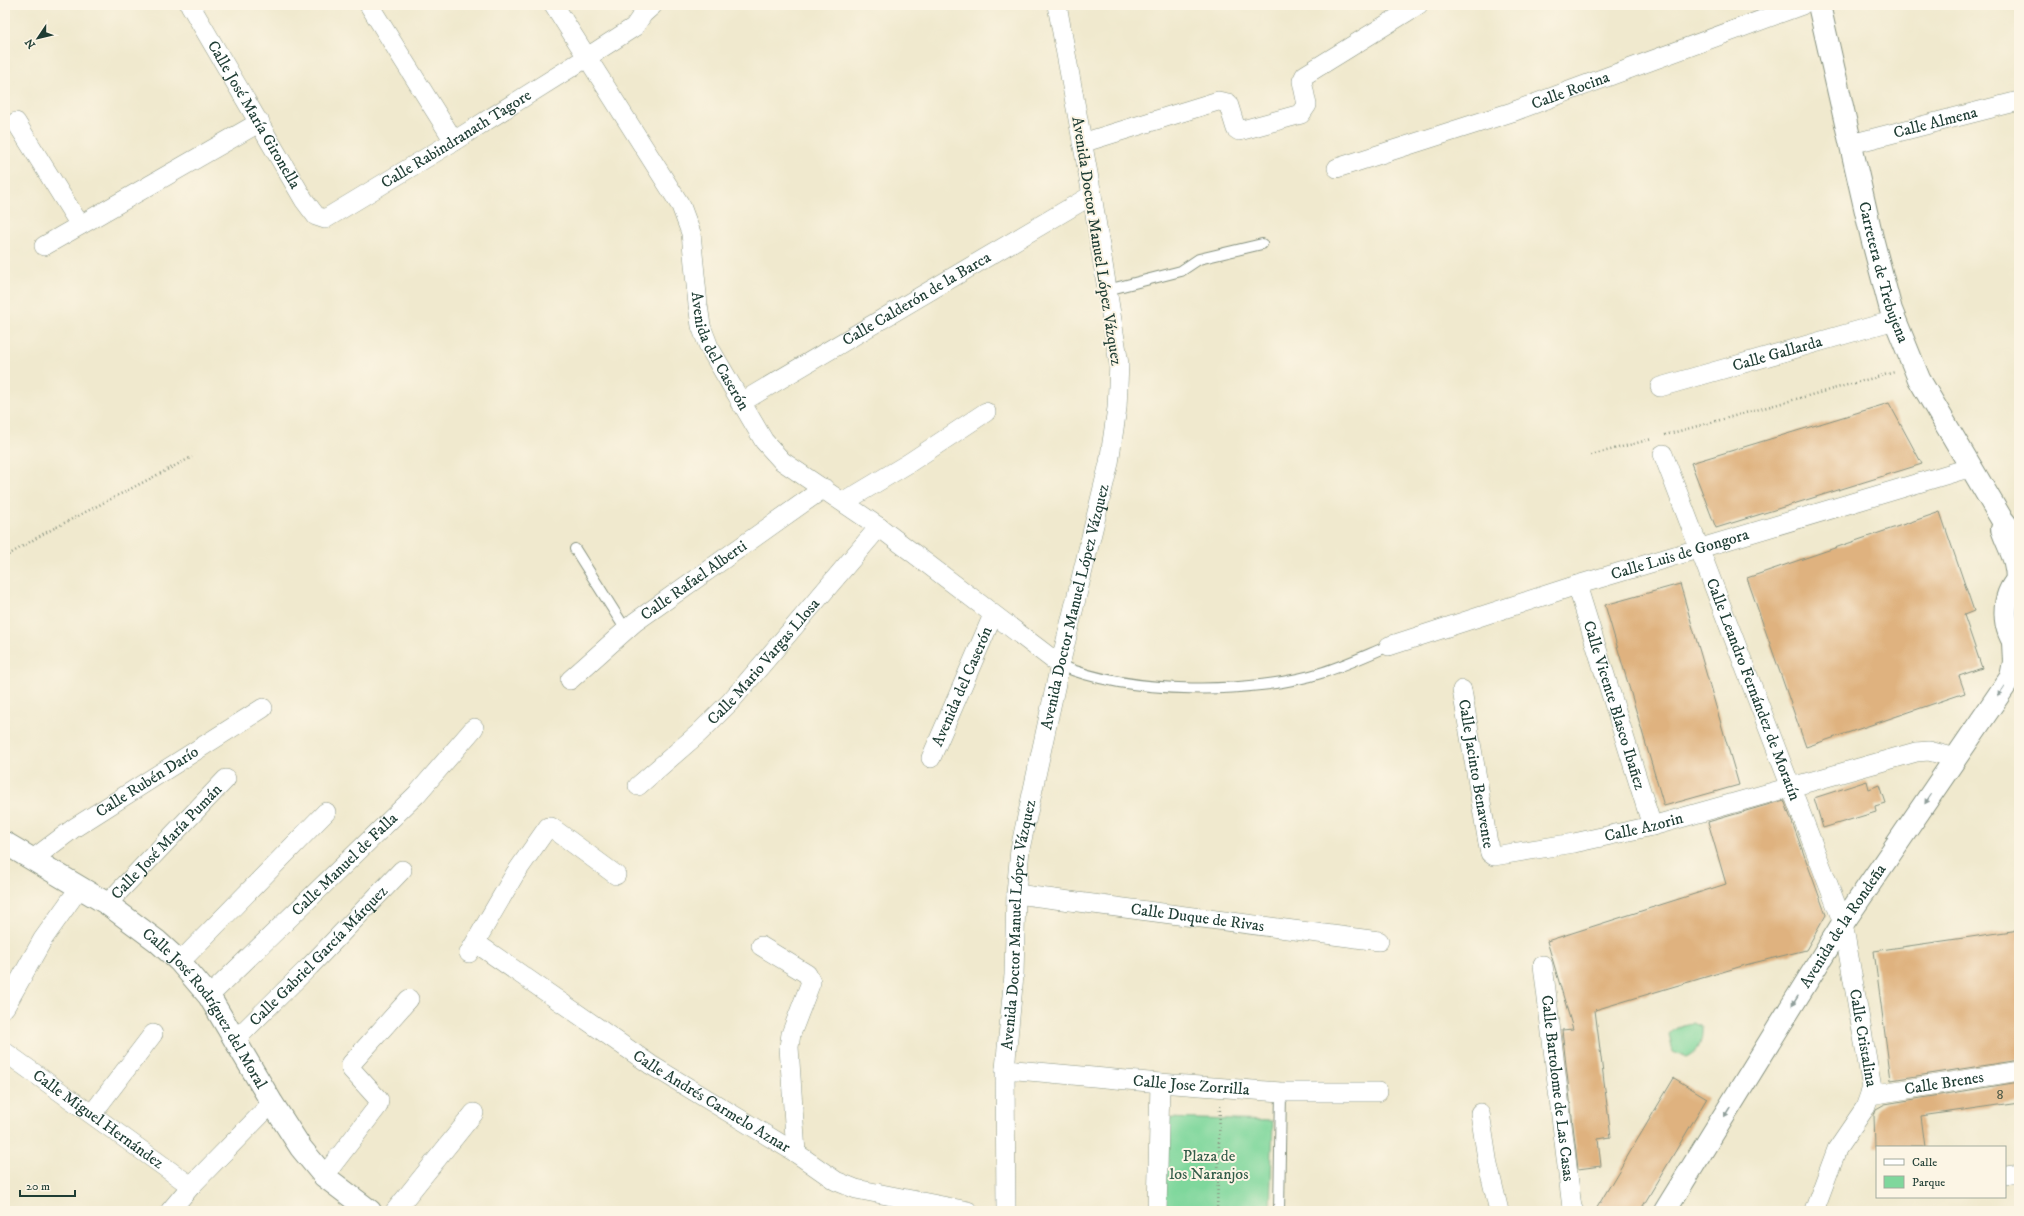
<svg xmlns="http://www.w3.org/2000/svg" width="2024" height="1216" viewBox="0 0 2024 1216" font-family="'IM FELL DW Pica',serif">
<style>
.green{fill:#7fd79c;stroke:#4f8a68}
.building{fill:#dfb27f}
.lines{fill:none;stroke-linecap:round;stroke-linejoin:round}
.service-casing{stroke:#889381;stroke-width:12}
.minor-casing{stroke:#889381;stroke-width:20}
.tertiary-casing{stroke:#889381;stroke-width:24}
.path{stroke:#889381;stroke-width:2.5;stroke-dasharray:1 3;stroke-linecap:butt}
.service{stroke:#fff;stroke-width:10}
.minor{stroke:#fff;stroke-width:19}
.tertiary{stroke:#fff;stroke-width:22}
.oneway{fill:#8f9e9a}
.labels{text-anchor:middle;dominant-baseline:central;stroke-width:4;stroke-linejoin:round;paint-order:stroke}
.number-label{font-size:14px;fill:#4f5a47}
.street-label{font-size:16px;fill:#1f3d34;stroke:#fcf5e5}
.park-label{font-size:16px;fill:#325c49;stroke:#fcf5e5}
</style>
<rect width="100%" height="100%" fill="#fcf5e5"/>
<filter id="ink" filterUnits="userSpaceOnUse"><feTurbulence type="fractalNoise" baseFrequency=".025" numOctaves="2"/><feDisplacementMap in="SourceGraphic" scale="8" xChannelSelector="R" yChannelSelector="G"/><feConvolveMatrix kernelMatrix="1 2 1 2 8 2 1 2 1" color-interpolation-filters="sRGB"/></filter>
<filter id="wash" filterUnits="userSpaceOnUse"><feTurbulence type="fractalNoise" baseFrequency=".012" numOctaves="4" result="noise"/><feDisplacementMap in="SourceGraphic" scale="16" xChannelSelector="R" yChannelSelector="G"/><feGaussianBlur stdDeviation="0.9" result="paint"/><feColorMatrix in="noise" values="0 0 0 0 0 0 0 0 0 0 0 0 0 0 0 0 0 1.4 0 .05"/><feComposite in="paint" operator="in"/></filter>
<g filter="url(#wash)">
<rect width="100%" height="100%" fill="#f0e9ce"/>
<path class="green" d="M 1693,1023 L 1702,1027 C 1703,1040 1699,1053 1687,1058 L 1673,1052 L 1669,1035 C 1676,1027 1683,1024 1693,1023 Z
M 1165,1118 L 1273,1121 L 1270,1211 L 1162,1211 Z"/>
<g id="blocks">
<path class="building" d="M 1889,403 L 1922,464 L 1716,528 L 1691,463 Z
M 1940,512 L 1974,611 L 1964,615 L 1982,668 L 1959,676 L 1965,693 L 1806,747 L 1747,578 Z
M 1680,584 L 1739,785 L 1664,806 L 1605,605 Z
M 1867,781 L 1869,789 L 1879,785 L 1885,803 L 1875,806 L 1876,812 L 1823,828 L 1814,798 Z
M 1784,800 L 1826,915 L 1806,950 L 1749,964 L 1595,1010 L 1611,1137 L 1598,1139 L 1601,1166 L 1578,1169 L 1562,1030 L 1573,1029 L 1547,941 L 1726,884 L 1708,822 Z
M 2019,930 L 2019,1060 L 1891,1080 L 1874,951 Z
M 1674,1078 L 1707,1098 L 1640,1211 L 1595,1211 Z
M 2019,1082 L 2019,1102 L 1921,1116 L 1925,1147 L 1875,1147 L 1874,1115 L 1876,1109 L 1885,1104 Z"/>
</g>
</g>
<g filter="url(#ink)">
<use href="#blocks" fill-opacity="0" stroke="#889381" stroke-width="1"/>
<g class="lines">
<g class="service-casing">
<path id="service" d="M 1107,290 L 1181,271 L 1199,259 L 1262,244
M 575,549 L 626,630
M 1060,665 C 1128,695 1254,695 1324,672 C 1346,665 1367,655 1389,646
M 1279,1211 L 1281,1092"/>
</g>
<g class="minor-casing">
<g id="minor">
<path id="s1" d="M 190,5 L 304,200 L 316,216 L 325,219 L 454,141 L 586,58 L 634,27 L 643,14 L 653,5"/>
<path d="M 369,5 L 454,141"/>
<path id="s2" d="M 554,5 L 681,206 L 691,233 L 698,305 L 701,326 L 709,347 L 764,441 L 782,461 L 879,527 L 1060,665"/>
<path d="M 16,122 L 80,225"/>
<path d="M 1082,143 L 1218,101 L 1228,103 L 1236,129 L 1239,131 L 1301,114 L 1307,105 L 1302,81 L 1305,75 L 1418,5"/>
<path id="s3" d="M 1851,144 L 2019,101"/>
<path id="s4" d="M 1337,168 L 1512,112 L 1802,5"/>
<path d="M 44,246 L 260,122"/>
<path id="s5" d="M 1660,387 L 1895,320"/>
<path id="s6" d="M 740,403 L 1092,195"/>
<path id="s7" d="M 1663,454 L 1843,923 L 1872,1088 L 1865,1108 L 1837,1149 L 1814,1211"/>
<path d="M 844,502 L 909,463 L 986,412"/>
<path id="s8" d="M 1577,585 L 1652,826"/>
<path id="s9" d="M 1389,646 L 1577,585 L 1972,467"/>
<path id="s10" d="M 570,680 L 635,622 L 824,488"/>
<path id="s11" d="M 1462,690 L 1489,849 L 1490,853 L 1494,856 L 1574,843 L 1652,826 L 1916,752 L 1929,751 L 1956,758"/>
<path id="s12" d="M 931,758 L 993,615"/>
<path id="s13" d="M 638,786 L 699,733 L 731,701 L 879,527"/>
<path id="s14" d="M 33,859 L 74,828 L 263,708"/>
<path id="s15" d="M 1016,894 L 1379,941"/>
<path id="s16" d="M 107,904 L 226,779"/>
<path id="s17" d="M 476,943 L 651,1065 L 796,1153 L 836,1181 L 856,1189 L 968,1211"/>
<path d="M 761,946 L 807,974 L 811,982 L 791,1034 L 789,1047 L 796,1153"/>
<path d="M 469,953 L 515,874 L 548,827 L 551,827 L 616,875"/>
<path d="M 180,962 L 326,812"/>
<path id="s18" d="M 1543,965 L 1572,1208 L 1574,1211"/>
<path id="s19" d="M 209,996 L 417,794 L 474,728"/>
<path d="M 5,1007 L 43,939 L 80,887"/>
<path id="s20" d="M 234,1041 L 310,966 L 402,870"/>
<path id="s21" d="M 5,1052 L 191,1186"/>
<path id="s22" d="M 1005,1069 L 1160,1083 L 1281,1092 L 1378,1092"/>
<path id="s23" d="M 1870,1095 L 2019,1071"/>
<path d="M 1480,1113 L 1488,1165 L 1499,1211"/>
<path d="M 92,1114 L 153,1034"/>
<path d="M 2006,1175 L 2019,1173"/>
<path d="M 324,1176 L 378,1106 L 379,1100 L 351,1069 L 351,1064 L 409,999"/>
<path d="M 170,1211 L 191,1186 L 272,1103"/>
<path d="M 395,1211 L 474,1113"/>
<path id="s24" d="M 1006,1211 L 1005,1069 L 1014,975 L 1016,894 L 1020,849 L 1060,665 L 1109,463 L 1117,408 L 1119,364 L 1092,195 L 1057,5"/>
<path d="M 1157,1211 L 1160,1083"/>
</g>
</g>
<g class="tertiary-casing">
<g id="tertiary">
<path id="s25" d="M 1819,5 L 1872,238 L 1891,310 L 1919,379 L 2001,518 L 2019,541"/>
<path d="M 2002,529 C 2009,550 2017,557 2017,581"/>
<path d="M 2019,578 C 2000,597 2002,630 2019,649"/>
<path id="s26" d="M 5,843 L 106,903 L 157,941 L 180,962 L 209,996 L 272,1103 L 301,1148 L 324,1176 L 370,1211"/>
<path id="s27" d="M 1665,1211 L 1843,923 L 2011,677 L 2014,662 L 2013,642"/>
</g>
</g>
<path class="path" d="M 1665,435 L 1895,372
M 1591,455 L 1652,439
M 5,557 L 43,534 L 192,457
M 1185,1211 L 1190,1209 L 1199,1211
M 1217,1211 L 1220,1106"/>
<use href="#service" class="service"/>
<use href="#minor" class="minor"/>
<use href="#tertiary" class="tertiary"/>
</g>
<defs><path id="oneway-solid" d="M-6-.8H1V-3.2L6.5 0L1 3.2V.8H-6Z"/></defs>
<g class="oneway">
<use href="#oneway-solid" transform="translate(2001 691) rotate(124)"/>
<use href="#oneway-solid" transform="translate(1928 799) rotate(124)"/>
<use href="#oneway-solid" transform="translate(1795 1001) rotate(122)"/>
<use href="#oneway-solid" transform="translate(1727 1112) rotate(122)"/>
</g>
</g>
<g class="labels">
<g class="number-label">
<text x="2000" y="1095">8</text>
</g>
<g class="street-label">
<text stroke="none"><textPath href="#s4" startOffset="246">Calle Rocina</textPath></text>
<text stroke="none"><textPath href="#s1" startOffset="127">Calle José María Gironella</textPath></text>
<text stroke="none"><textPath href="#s3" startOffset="87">Calle Almena</textPath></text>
<text stroke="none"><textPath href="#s1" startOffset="409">Calle Rabindranath Tagore</textPath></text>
<text transform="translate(1097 241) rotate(81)">Avenida Doctor Manuel López Vázquez</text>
<text stroke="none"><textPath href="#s25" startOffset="275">Carretera de Trebujena</textPath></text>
<text stroke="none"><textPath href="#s6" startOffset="205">Calle Calderón de la Barca</textPath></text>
<text stroke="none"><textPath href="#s2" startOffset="390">Avenida del Caserón</textPath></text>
<text stroke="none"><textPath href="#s5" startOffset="122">Calle Gallarda</textPath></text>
<text stroke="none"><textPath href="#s9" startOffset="305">Calle Luis de Gongora</textPath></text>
<text stroke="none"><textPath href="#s10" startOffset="159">Calle Rafael Alberti</textPath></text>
<text stroke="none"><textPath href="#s24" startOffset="611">Avenida Doctor Manuel López Vázquez</textPath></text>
<text stroke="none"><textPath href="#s13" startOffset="177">Calle Mario Vargas Llosa</textPath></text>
<text stroke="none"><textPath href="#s12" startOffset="78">Avenida del Caserón</textPath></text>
<text stroke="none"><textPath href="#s7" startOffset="252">Calle Leandro Fernández de Moratín</textPath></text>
<text stroke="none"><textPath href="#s8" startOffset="126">Calle Vicente Blasco Ibañez</textPath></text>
<text stroke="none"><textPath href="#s11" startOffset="85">Calle Jacinto Benavente</textPath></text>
<text stroke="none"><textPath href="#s14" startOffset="138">Calle Rubén Darío</textPath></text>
<text stroke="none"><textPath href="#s11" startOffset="323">Calle Azorin</textPath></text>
<text stroke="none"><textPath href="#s16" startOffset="86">Calle José María Pumán</textPath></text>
<text stroke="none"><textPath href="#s19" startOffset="189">Calle Manuel de Falla</textPath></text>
<text stroke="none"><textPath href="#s15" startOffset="183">Calle Duque de Rivas</textPath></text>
<text stroke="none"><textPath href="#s24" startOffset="287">Avenida Doctor Manuel López Vázquez</textPath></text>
<text stroke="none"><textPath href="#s27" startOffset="336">Avenida de la Rondeña</textPath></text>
<text stroke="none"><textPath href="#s20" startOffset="120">Calle Gabriel García Márquez</textPath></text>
<text stroke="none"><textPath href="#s26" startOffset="264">Calle José Rodríguez del Moral</textPath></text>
<text stroke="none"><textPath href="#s7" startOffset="619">Calle Cristalina</textPath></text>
<text stroke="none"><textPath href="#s23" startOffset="75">Calle Brenes</textPath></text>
<text stroke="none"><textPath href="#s22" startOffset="187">Calle Jose Zorrilla</textPath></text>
<text stroke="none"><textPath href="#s18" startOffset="124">Calle Bartolome de Las Casas</textPath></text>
<text stroke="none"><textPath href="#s17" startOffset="284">Calle Andrés Carmelo Aznar</textPath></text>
<text stroke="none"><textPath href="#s21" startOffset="115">Calle Miguel Hernández</textPath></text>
</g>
<g class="park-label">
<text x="1209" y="1156">Plaza de<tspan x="1209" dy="18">los Naranjos</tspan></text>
</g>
</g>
<rect width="2024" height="1216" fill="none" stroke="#fcf5e5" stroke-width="20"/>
<rect x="1876" y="1146" width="130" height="52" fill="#fcf5e5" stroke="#a4ab9e"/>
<rect x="1884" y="1159" width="20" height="6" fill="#ffffff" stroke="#a4ab9e"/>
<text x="1912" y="1166" font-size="12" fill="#1f3d34">Calle</text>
<rect x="1884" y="1176" width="20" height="12" fill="#7fd79c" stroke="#a4ab9e"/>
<text x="1912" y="1186" font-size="12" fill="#1f3d34">Parque</text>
<g transform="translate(38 38) rotate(235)" stroke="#fcf5e5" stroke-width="3" paint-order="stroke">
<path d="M0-3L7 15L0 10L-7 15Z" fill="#1f3d34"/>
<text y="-6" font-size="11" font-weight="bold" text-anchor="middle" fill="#1f3d34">N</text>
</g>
<path d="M20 1190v6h55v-6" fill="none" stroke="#1f3d34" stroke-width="2"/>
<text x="26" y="1190" font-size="12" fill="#1f3d34" stroke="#fcf5e5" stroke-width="3" paint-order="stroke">20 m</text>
</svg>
